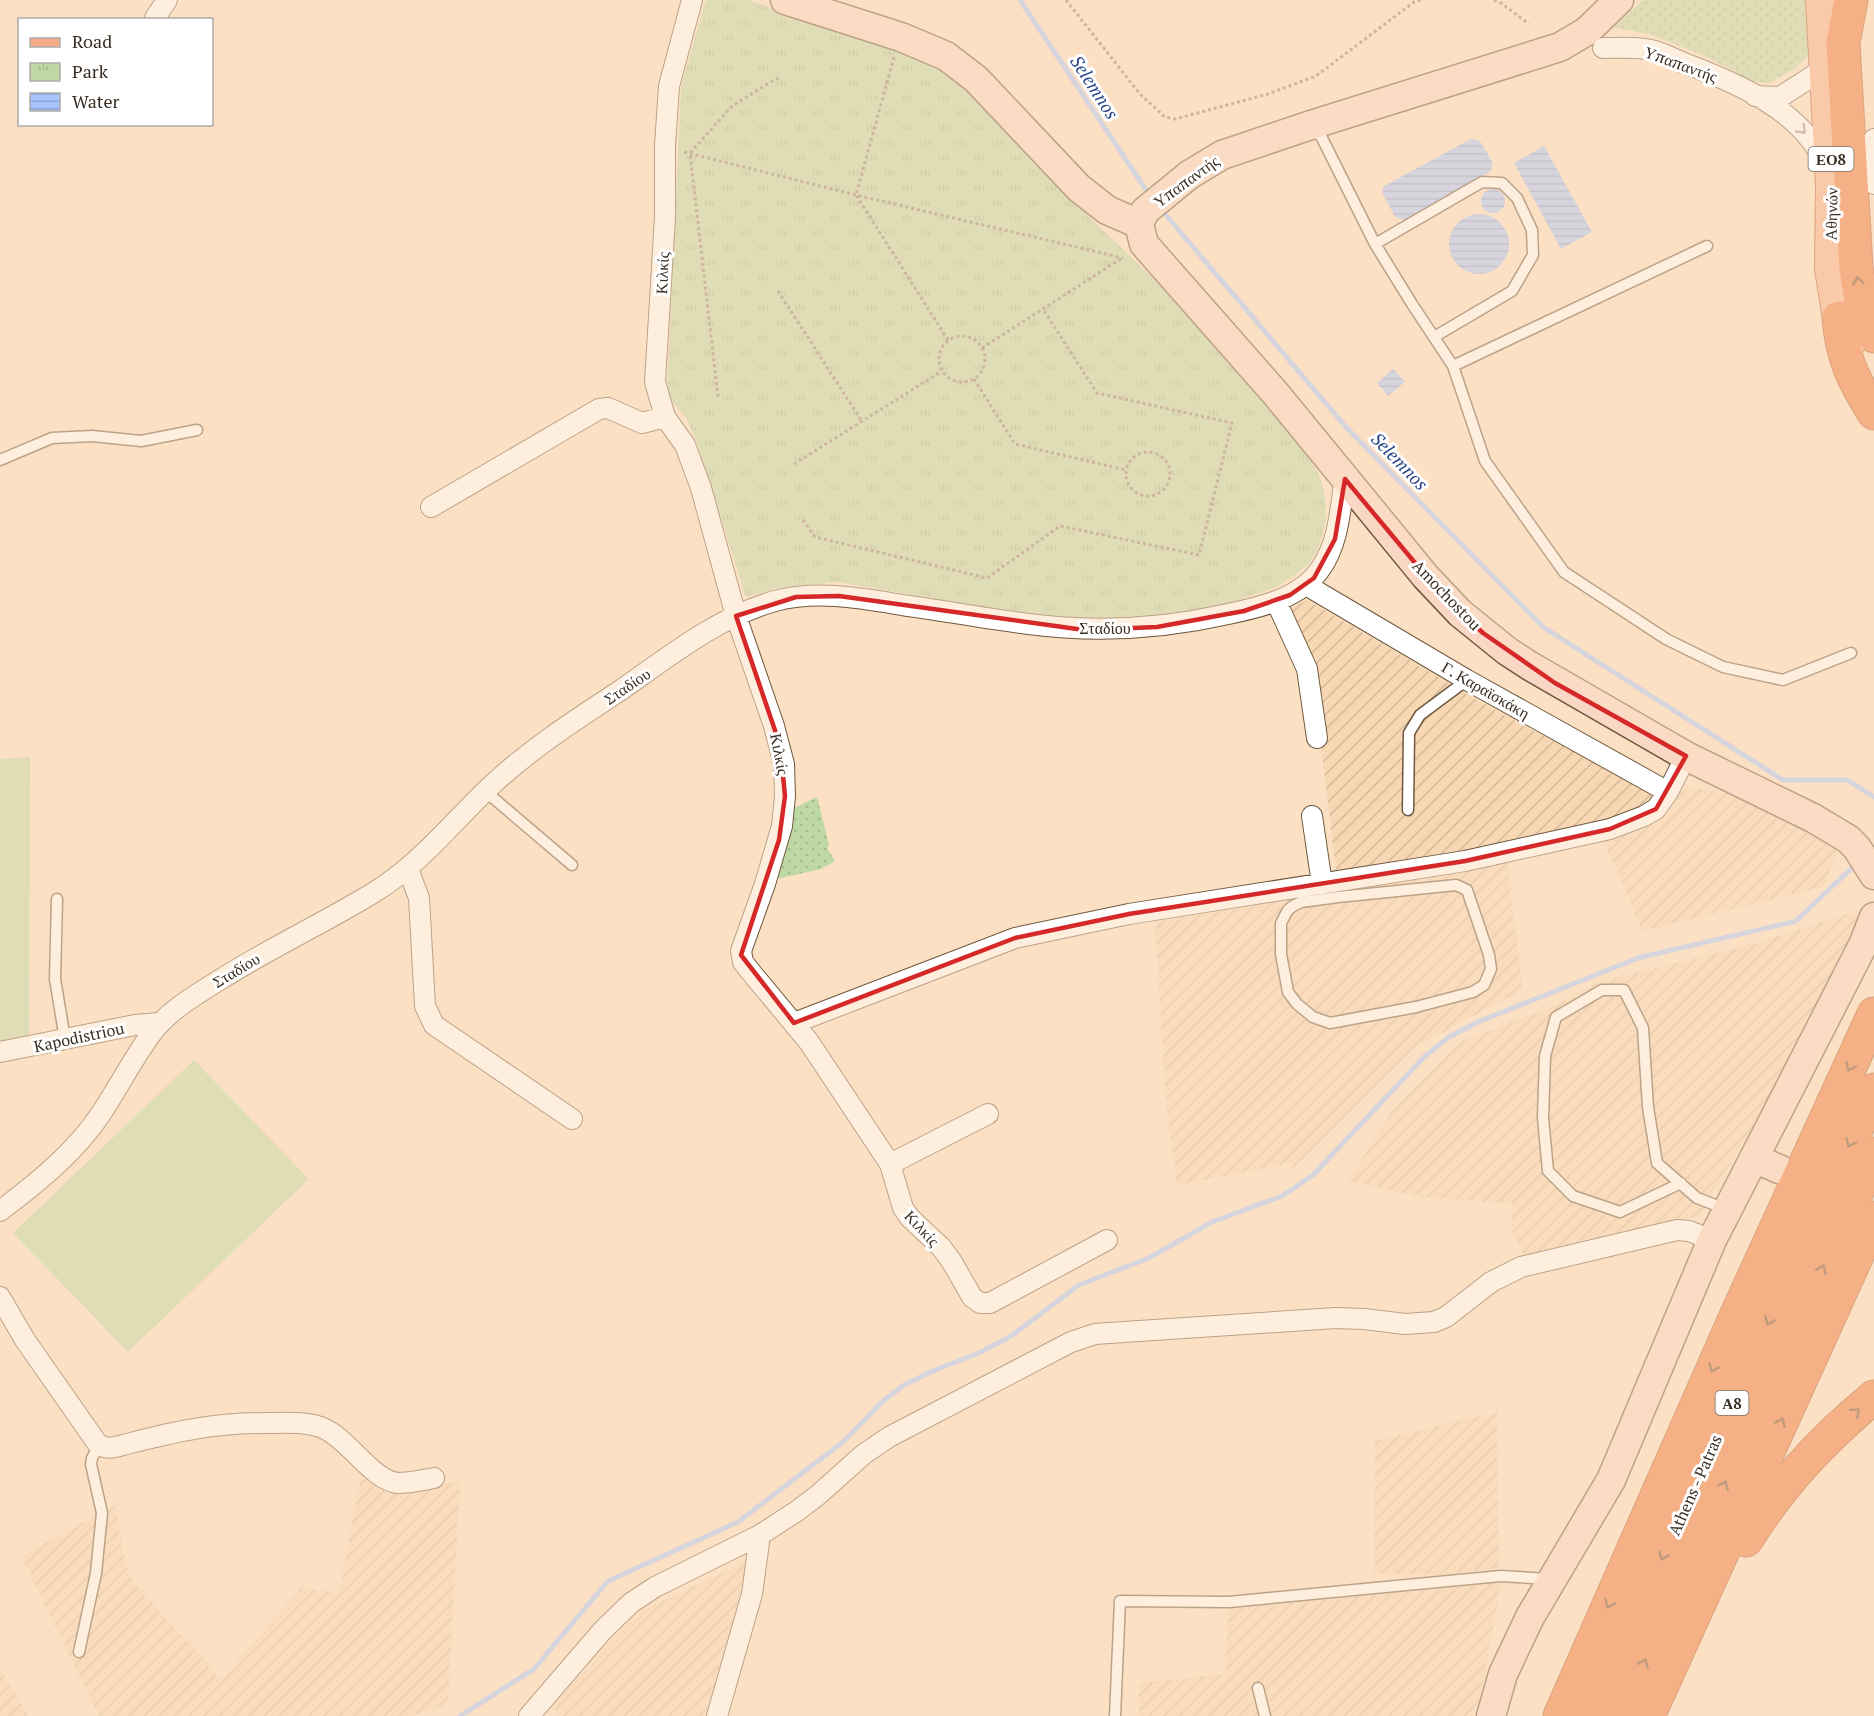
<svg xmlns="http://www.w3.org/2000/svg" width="1874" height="1716" viewBox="0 0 1874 1716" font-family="'PT Serif',serif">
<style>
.industrial{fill:url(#industrial-furrows)}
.grass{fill:url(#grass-dots)}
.park{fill:url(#park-tufts)}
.pitch{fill:#bed8a4}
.water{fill:url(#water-rules)}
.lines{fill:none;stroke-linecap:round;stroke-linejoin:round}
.stream{stroke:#a9c5fd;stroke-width:5}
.lane-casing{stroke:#6f583e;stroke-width:13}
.street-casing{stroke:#6f583e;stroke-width:22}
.secondary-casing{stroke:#6f583e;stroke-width:31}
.primary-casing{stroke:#af5d32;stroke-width:34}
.highway-casing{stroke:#af5d32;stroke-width:35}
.path{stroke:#95836f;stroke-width:3;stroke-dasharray:3 3;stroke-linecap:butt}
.lane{stroke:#fff;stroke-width:10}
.street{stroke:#fff;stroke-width:20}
.secondary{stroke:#fad6c4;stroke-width:28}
.primary{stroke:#f5ad89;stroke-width:32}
.highway{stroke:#ef773a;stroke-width:33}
.oneway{stroke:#9c9691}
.oneway2{stroke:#79482b}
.marked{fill:none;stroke:#d62828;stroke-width:4.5;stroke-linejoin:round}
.labels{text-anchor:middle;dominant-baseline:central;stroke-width:6;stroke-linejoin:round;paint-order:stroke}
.shield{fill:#fff;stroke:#746d65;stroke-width:1.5}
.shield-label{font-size:15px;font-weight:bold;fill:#392e23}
.street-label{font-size:16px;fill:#392e23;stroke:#fff}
.water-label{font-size:18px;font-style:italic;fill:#294688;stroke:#fff}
</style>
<defs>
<pattern id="industrial-furrows" width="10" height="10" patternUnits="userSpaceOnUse" patternTransform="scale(1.5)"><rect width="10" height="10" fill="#f8d8b4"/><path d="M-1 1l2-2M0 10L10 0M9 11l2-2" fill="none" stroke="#d5ba9a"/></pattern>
<pattern id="grass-dots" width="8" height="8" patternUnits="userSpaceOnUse" patternTransform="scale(1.5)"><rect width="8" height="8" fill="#bed8a4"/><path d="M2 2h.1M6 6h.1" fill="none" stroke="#a4ba8d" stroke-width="1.8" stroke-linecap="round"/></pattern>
<pattern id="park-tufts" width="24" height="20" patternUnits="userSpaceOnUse" patternTransform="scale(1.5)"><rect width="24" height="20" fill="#bed8a4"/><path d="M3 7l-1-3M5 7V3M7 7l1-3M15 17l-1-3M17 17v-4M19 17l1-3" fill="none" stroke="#a4ba8d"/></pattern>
<pattern id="water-rules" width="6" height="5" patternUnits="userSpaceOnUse" patternTransform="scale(1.5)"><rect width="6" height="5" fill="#a9c5fd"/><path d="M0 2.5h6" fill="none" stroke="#8ba0cc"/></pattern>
</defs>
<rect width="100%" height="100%" fill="#fbe0c3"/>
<path class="industrial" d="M 1307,600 L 1500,713 L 1657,795 L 1650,804 L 1594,826 L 1337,879 L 1311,662 L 1288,610 Z
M 1688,787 L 1757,798 L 1840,845 L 1823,887 L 1642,931 L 1602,837 L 1648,826 L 1666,818 L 1679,795 Z
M 1507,858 L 1523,990 L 1417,1046 L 1292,1169 L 1291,1163 L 1177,1185 L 1166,1104 L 1155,922 L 1354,889 Z
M 1847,914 L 1861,914 L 1813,1027 L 1699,1216 L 1549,1253 L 1525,1257 L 1511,1230 L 1512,1204 L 1421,1197 L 1348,1181 L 1394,1108 L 1459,1042 L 1554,1006 L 1599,982 L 1758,943 Z
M 1497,1412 L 1499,1568 L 1436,1575 L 1374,1574 L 1375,1441 Z
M 362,1472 L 387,1493 L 460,1482 L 448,1704 L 412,1716 L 99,1716 L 21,1556 L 115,1505 L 126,1564 L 132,1580 L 178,1632 L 195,1648 L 221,1680 L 301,1588 L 339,1592 Z
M 751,1559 L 710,1716 L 558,1716 L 553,1705 L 622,1630 L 645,1609 Z
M 1501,1583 L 1484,1680 L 1475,1716 L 1139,1716 L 1139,1683 L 1225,1674 L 1228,1609 Z
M 0,1669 L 28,1716 L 0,1716 Z"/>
<path class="grass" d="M 1643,0 L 1816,0 L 1813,43 L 1809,54 L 1795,69 L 1769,83 L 1754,82 L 1703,55 L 1646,33 L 1613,28 Z
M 817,797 L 829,845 L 827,848 L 835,861 L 821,869 L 772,880 L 792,809 Z"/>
<path class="park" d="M 706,0 L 748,0 L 896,50 L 931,64 L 972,93 L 1084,212 L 1183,307 L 1304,449 L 1320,477 L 1325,497 L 1326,521 L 1323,531 L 1318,549 L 1310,563 L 1291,578 L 1272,589 L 1231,602 L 1199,610 L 1109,621 L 1064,617 L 1022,614 L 838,582 L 783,587 L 746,597 L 699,449 L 687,419 L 667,396 L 681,87 Z"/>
<path class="pitch" d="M 30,757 L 29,1047 L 0,1050 L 0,759 Z
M 194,1060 L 309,1179 L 128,1352 L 13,1233 Z"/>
<path class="water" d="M 1471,139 L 1480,141 L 1493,163 L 1491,171 L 1405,220 L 1395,217 L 1382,192 L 1384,186 Z
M 1544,146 L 1592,232 L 1561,249 L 1514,163 Z
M1481 201a12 12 0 1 1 24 0a12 12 0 1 1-24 0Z
M1449 244a30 30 0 1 1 60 0a30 30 0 1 1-60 0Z
M 1393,369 L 1405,382 L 1388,396 L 1377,383 Z"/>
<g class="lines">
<path class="stream" d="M 1020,0 L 1150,196
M 1160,208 L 1345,426 L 1543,627 L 1783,780 L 1847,780 L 1874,797
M 460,1716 L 534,1669 L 608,1581 L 738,1522 L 843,1442 L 883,1401 L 904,1385 L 935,1370 L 979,1353 L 1011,1336 L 1079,1285 L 1149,1258 L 1212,1222 L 1282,1196 L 1313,1175 L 1424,1057 L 1449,1037 L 1478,1022 L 1638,958 L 1796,921 L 1857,863"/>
<g class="lane-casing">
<path id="lane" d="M 1313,127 L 1322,138 L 1375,244 L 1412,304 L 1453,366 L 1485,461 L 1564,572 L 1666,639 L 1723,667 L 1783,680 L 1851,653
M 1375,244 L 1482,182 L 1502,183 L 1517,198 L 1532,230 L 1533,255 L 1512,291 L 1434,337
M 1453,366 L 1707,246
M 0,460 L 52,438 L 92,436 L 141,441 L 197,430
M 485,791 L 572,865
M 1408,810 L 1409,733 L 1420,715 L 1467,680
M 1456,885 L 1467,890 L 1489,955 L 1491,969 L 1484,985 L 1473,992 L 1416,1007 L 1330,1023 L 1313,1017 L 1297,1004 L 1288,992 L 1281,954 L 1281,923 L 1288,910 L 1293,906 L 1301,902 L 1338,897 Z
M 57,899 L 55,979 L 65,1039
M 1681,1183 L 1620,1212 L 1573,1196 L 1548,1171 L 1543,1118 L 1545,1056 L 1556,1017 L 1602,990 L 1624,990 L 1643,1028 L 1648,1107 L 1657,1163 L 1697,1198 L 1726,1209
M 79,1652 L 96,1573 L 102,1513 L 91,1464 L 92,1458 L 99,1445
M 1258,1688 L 1265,1716
M 1115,1716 L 1120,1601 L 1229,1602 L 1501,1576 L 1549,1579"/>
</g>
<g class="street-casing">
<path id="street" d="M 692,0 L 669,86 L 665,146 L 665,217 L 655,382 L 665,417 L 685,445 L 701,488 L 736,616 L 774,726 L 784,764 L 785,796 L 782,826 L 765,884 L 741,951 L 743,962 L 750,971 L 809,1042 L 890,1164 L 903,1208 L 910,1218 L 941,1247 L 952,1262 L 972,1297 L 980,1303 L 990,1303 L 1107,1240
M 155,18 L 167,0
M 1603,48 C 1617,48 1631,47 1645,49 C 1658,50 1672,58 1684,63 C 1737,83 1806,112 1827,169
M 1755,96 L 1780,97 L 1825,68
M 1874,139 L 1869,151 L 1874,184
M 431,507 L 599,409 L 608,408 L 642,423 L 665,417
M 1306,585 L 1467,680 L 1668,792
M 1276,601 L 1307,669 L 1317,738
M 1312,816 L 1322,884
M 408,869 L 419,898 L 425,1006 L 434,1025 L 572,1119
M 794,1023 L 1015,938 L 1129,914 L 1465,861 L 1610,829 L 1644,816 L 1656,809 L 1668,792 L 1686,756
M 0,1052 L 135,1025 L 159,1023
M 890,1164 L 988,1114
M 0,1211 C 37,1183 77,1151 102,1112 C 119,1086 133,1059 151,1034 C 168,1011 194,996 218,981 C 268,949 322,924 373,893 C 421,864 454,820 494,783 C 533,747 577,719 621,690 C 668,657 718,617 775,601 C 817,590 860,598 902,605 C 945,611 987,619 1029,624 C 1097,633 1162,629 1228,614 C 1262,607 1301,598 1321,568 C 1339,542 1340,509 1345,479
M 0,1297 L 25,1340 L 97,1443 C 106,1451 116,1447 127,1444 C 177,1431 214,1423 266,1423 C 285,1423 308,1421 325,1429 C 349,1440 373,1481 398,1483 C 410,1483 422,1480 434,1478
M 529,1716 L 603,1630 L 631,1603 L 655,1587 L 760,1535 L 797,1511 L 818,1495 L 864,1454 L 889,1437 L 1071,1342 L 1095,1334 L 1109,1333 L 1336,1318 L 1364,1319 L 1405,1324 L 1434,1322 L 1446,1317 L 1491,1282 L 1521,1267 L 1677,1230 L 1689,1231 L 1712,1240
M 717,1716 L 752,1594 L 760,1535"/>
</g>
<g class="secondary-casing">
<path id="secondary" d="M 785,0 L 901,37 L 946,56 L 976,79 L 1079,188 L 1107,210 L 1139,224 L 1145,211 L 1189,175 L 1222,155 L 1311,125 L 1560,47 L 1587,31 L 1619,0
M 1139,224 L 1144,244 L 1276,394 L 1426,577 L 1460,613 L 1507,651 L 1530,666 L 1686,756 L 1813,818 L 1848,839 L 1857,848 L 1874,875
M 1754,1158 L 1779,1169
M 1491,1716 L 1503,1674 L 1530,1617 L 1611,1480 L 1712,1240 L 1863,945 L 1874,917"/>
</g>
<g class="primary-casing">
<path id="primary" d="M 1822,0 L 1832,186 L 1831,269 L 1839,318 L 1850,341"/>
</g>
<g class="highway-casing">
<path id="highway" d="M 1851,0 L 1843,43 L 1856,267 L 1862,308 L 1874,336
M 1839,318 C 1842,357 1853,380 1874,413
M 1746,1540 C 1782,1483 1822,1440 1874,1397
M 1560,1716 L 1737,1314 L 1874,1014
M 1591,1716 L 1874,1090
M 1619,1716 L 1874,1154
M 1648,1716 L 1874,1218"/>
</g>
<path class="path" d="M 1066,0 L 1140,94 L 1165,117 L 1175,119 L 1268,94 L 1316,76 L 1414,2 L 1422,0
M 1494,0 L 1501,3 L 1529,24
M 894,57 L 856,195 L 948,340
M 684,152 L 856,195 L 1123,258
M 778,291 L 861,420
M939 359a23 23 0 1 1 46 0a23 23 0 1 1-46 0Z
M 982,348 L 1122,258
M 974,379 L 1015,444 L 1126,470
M 718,397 L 690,153 L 732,106 L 781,76
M1126 474a22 22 0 1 1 44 0a22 22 0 1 1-44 0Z
M 794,464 L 942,371
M 803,520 L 815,537 L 987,578 L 1060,526 L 1199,555 L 1232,423 L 1097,393 L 1043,309"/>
<use href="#lane" class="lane"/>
<use href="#street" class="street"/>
<use href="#secondary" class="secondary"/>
<use href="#primary" class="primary"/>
<use href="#highway" class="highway"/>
</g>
<defs><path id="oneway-chevron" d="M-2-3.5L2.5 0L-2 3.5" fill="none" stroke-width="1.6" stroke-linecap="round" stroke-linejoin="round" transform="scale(1.5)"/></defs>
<use class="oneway" href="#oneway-chevron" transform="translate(1802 130) rotate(47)"/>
<g class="oneway2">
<use href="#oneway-chevron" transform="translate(1858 281) rotate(-98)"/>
<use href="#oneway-chevron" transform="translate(1850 1067) rotate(115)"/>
<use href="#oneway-chevron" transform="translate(1850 1143) rotate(114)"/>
<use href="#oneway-chevron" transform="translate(1822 1269) rotate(-66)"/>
<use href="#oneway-chevron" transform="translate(1769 1321) rotate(114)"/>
<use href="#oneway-chevron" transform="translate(1713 1368) rotate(114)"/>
<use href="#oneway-chevron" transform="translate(1856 1412) rotate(-41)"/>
<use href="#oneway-chevron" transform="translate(1781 1422) rotate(-66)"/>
<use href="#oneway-chevron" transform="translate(1724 1485) rotate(-66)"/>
<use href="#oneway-chevron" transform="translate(1663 1556) rotate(114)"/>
<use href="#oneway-chevron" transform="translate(1609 1604) rotate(114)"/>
<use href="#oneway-chevron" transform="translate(1644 1663) rotate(-66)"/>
</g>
<path d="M0 0H1874V1716H0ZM 1345,479 L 1441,594 L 1483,633 L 1555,683 L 1686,756 L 1656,809 L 1610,829 L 1465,861 L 1129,914 L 1015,938 L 794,1023 L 741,955 L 779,840 L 785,796 L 780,745 L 736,616 L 796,597 L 839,596 L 1084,630 L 1157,627 L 1244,611 L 1290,595 L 1314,578 L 1335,539 Z" fill="#fbe0c3" fill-opacity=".55" fill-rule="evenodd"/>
<path class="marked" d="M 1345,479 L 1441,594 L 1483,633 L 1555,683 L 1686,756 L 1656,809 L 1610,829 L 1465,861 L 1129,914 L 1015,938 L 794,1023 L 741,955 L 779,840 L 785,796 L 780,745 L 736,616 L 796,597 L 839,596 L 1084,630 L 1157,627 L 1244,611 L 1290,595 L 1314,578 L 1335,539 Z"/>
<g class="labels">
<g class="shield">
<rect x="1808.5" y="147" width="45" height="24" rx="4.5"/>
<rect x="1715.5" y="1391" width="33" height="24" rx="4.5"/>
</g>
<g class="shield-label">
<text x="1831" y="159">ΕΟ8</text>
<text x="1732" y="1403">Α8</text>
</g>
<g class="street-label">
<text transform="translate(1681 64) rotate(20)">Υπαπαντής</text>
<text transform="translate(1186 181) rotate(-36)">Υπαπαντής</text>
<text transform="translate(1831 214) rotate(-89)">Αθηνών</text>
<text transform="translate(662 273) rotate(-87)">Κιλκίς</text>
<text transform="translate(1447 595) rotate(46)">Amochostou</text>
<text x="1105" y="628">Σταδίου</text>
<text transform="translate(627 686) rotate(-34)">Σταδίου</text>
<text transform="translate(1486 690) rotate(30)">Γ. Καραϊσκάκη</text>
<text transform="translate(780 754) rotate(79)">Κιλκίς</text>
<text transform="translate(236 970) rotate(-31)">Σταδίου</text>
<text transform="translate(79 1037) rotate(-12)">Kapodistriou</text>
<text transform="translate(922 1228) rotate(47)">Κιλκίς</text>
<text transform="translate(1695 1485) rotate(-66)">Athens - Patras</text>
</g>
<g class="water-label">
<text transform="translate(1095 87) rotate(57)">Selemnos</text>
<text transform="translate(1400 461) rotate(46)">Selemnos</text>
</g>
</g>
<rect x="18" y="18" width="195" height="108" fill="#ffffff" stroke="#b0aba7" stroke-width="1.5"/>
<rect x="30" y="38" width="30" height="9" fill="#f5ad89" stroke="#b0aba7" stroke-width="1.5"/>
<text x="72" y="48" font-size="18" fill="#392e23">Road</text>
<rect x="30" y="63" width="30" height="18" fill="url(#park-tufts)" stroke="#b0aba7" stroke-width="1.5"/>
<text x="72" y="78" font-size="18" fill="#392e23">Park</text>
<rect x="30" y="93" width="30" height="18" fill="url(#water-rules)" stroke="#b0aba7" stroke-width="1.5"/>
<text x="72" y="108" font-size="18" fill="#392e23">Water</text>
</svg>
